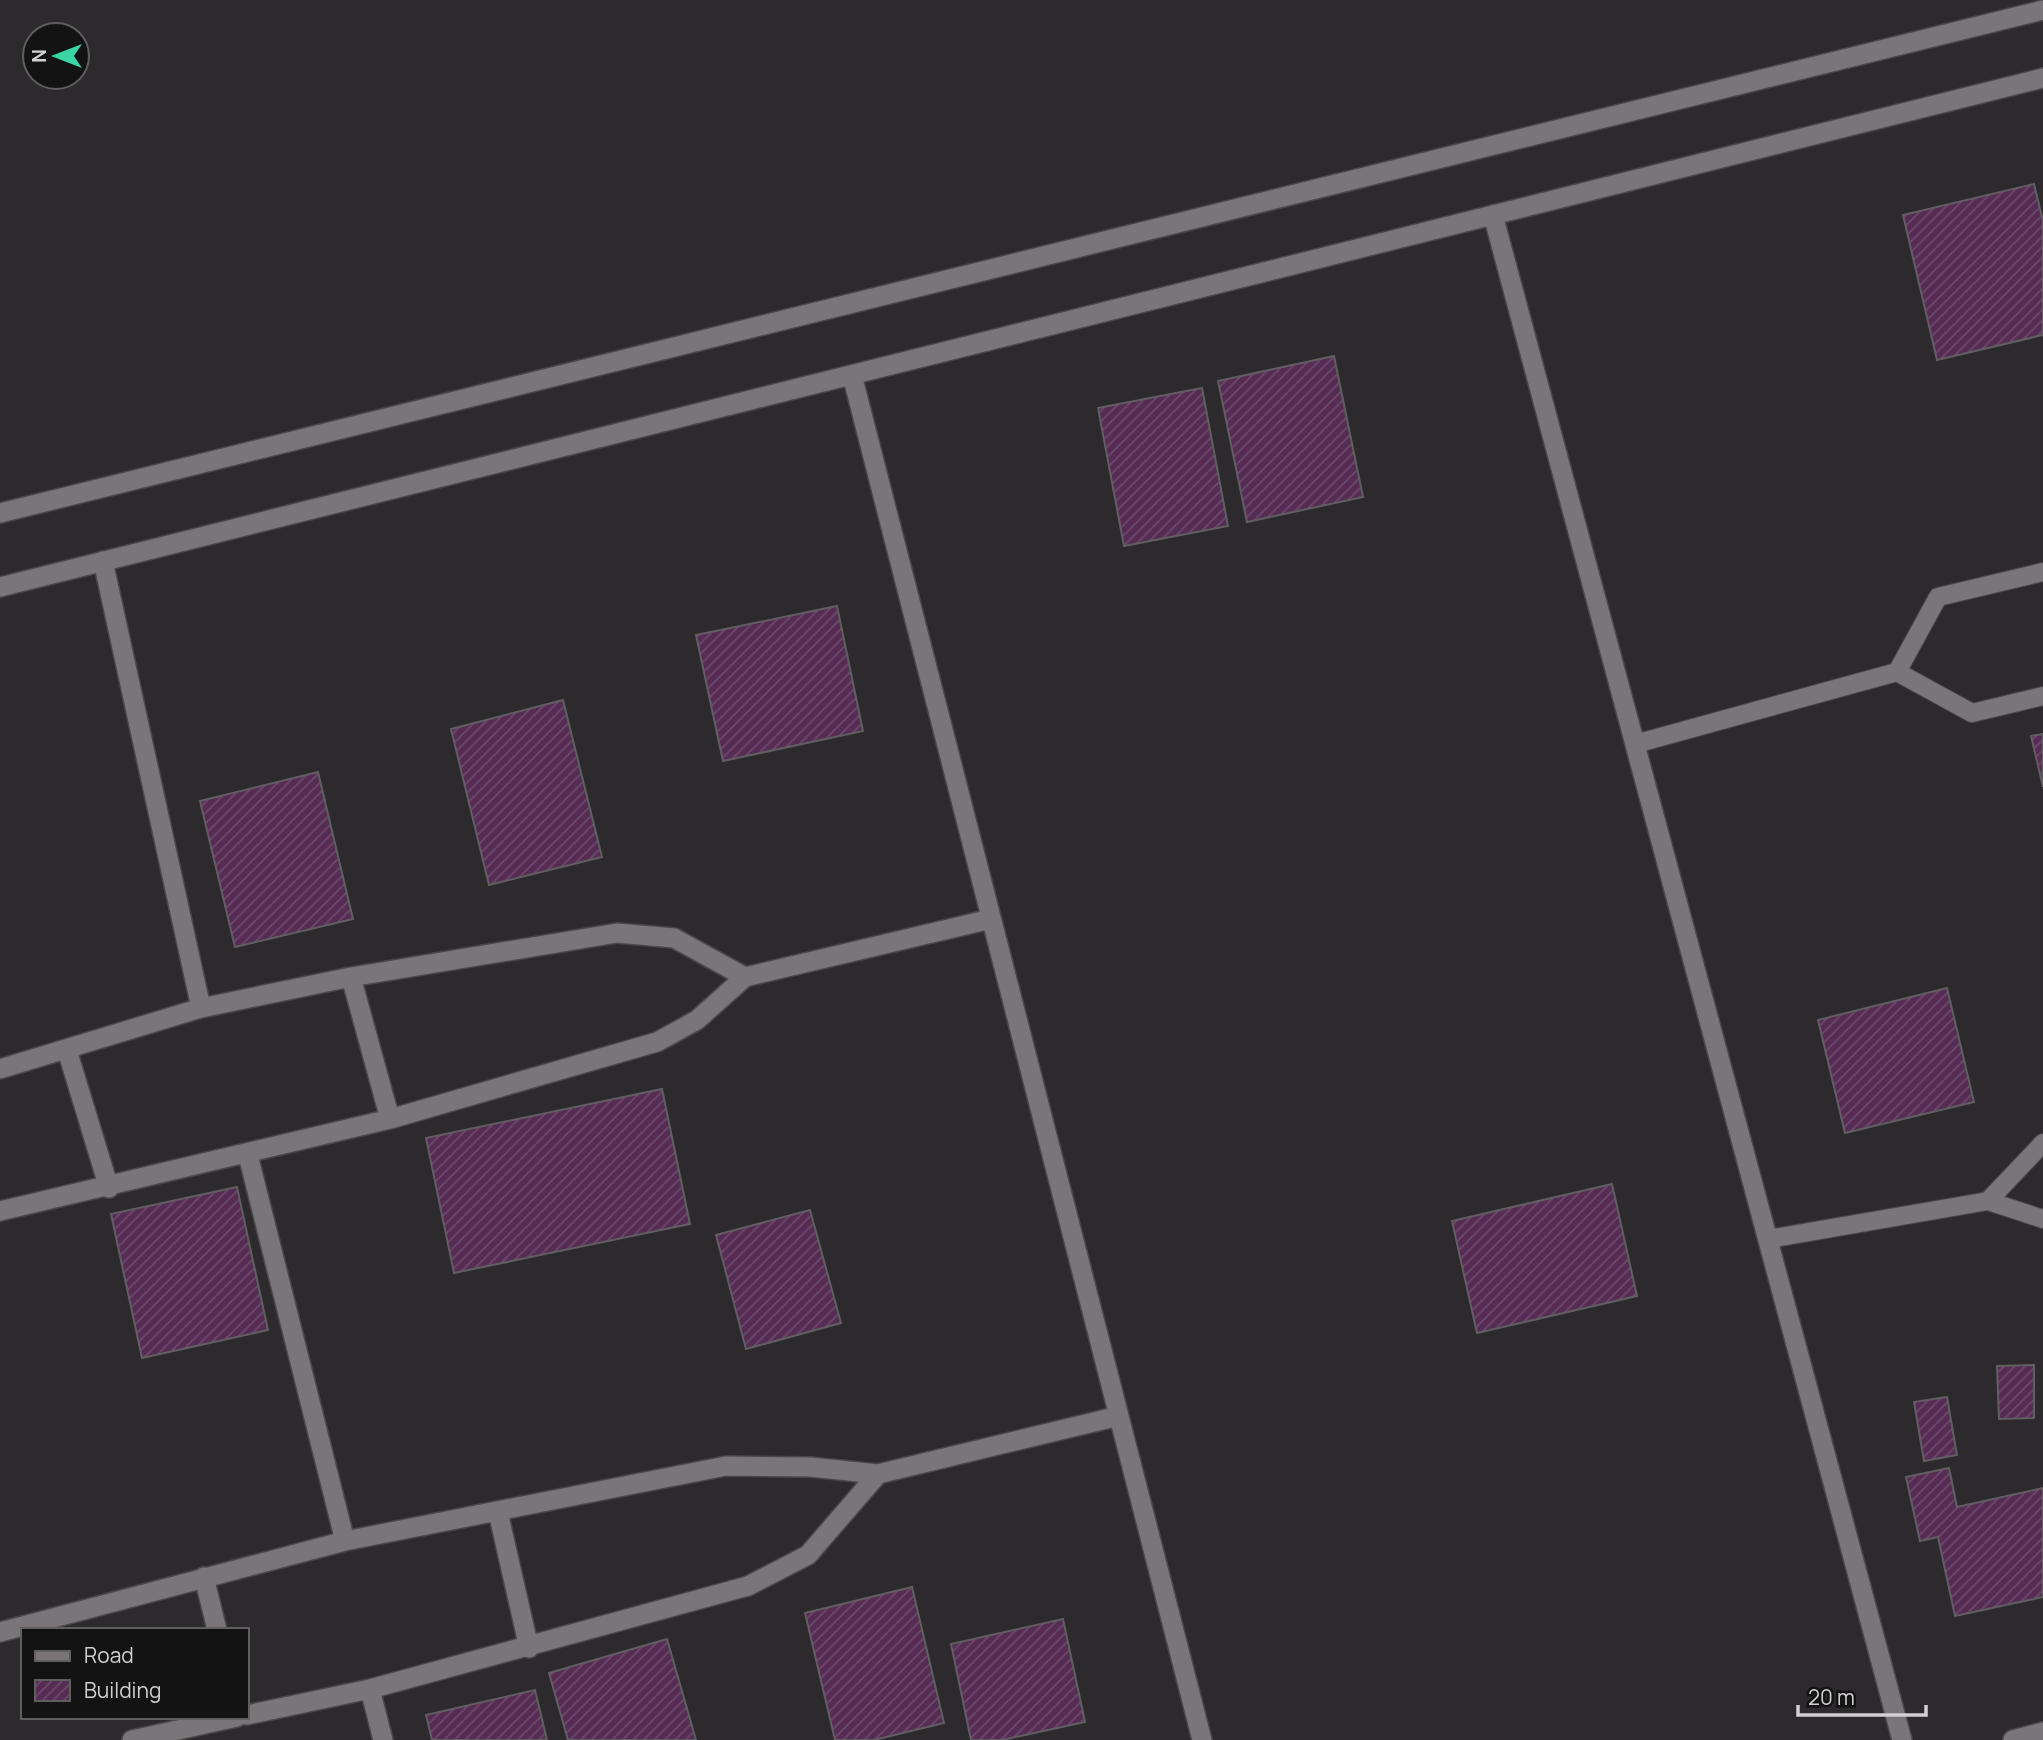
<svg xmlns="http://www.w3.org/2000/svg" width="2043" height="1740" viewBox="0 0 2043 1740" font-family="Manrope,sans-serif">
<style>
.building{fill:url(#building-hatch);stroke:#615e61;stroke-width:2}
.lines{fill:none;stroke-linecap:round;stroke-linejoin:round}
.service-casing{stroke:#4a4749;stroke-width:20}
.minor-casing{stroke:#4a4749;stroke-width:22}
.tertiary-casing{stroke:#4a4749;stroke-width:22}
.service{stroke:#797578;stroke-width:18}
.minor{stroke:#797578;stroke-width:19}
.tertiary{stroke:#797578;stroke-width:19}
</style>
<defs>
<pattern id="building-hatch" width="6" height="6" patternUnits="userSpaceOnUse" patternTransform="scale(1.75)"><rect width="6" height="6" fill="#562c54"/><path d="M-1 1l2-2M0 6l6-6M5 7l2-2" fill="none" stroke="#6d4a6c"/></pattern>
</defs>
<rect width="100%" height="100%" fill="#2c2a2c"/>
<path class="building" d="M 2034,184 L 2043,221 L 2043,335 L 1937,360 L 1903,215 Z
M 1334,356 L 1363,497 L 1247,522 L 1218,381 Z
M 1202,388 L 1228,526 L 1124,546 L 1098,408 Z
M 837,606 L 863,731 L 723,761 L 696,635 Z
M 563,700 L 602,857 L 489,885 L 451,729 Z
M 2043,734 L 2043,787 L 2031,736 Z
M 318,772 L 353,919 L 235,947 L 200,801 Z
M 1947,988 L 1974,1102 L 1845,1133 L 1818,1020 Z
M 662,1089 L 690,1224 L 454,1273 L 426,1138 Z
M 1612,1184 L 1637,1296 L 1477,1333 L 1452,1221 Z
M 237,1187 L 268,1330 L 142,1358 L 111,1214 Z
M 810,1210 L 841,1323 L 746,1349 L 716,1235 Z
M 2034,1365 L 2034,1418 L 1999,1419 L 1997,1366 Z
M 1947,1397 L 1957,1455 L 1924,1461 L 1914,1402 Z
M 1949,1468 L 1957,1507 L 2043,1488 L 2043,1597 L 1955,1616 L 1938,1537 L 1920,1541 L 1906,1477 Z
M 912,1587 L 944,1723 L 874,1740 L 835,1740 L 805,1613 Z
M 1063,1619 L 1085,1722 L 1002,1740 L 971,1740 L 951,1644 Z
M 667,1639 L 696,1740 L 568,1740 L 549,1673 Z
M 535,1690 L 547,1740 L 432,1740 L 426,1715 Z"/>
<g class="lines">
<g class="service-casing">
<path id="service" d="M 1897,672 L 1938,597 L 2043,572
M 1635,744 L 1897,672 L 1972,713 L 2043,696
M 1988,1201 L 2043,1143
M 1768,1239 L 1988,1201 L 2043,1219"/>
</g>
<g class="minor-casing">
<path id="minor" d="M 1493,215 L 1902,1740
M 852,375 L 1202,1740
M 103,561 L 201,1008
M 351,977 L 390,1119
M 67,1050 L 109,1188
M 0,1069 L 201,1008 L 351,977 L 617,933 L 674,938 L 745,977 L 991,919
M 248,1155 L 345,1541
M 0,1211 L 390,1119 L 657,1042 L 697,1020 L 745,977
M 498,1512 L 529,1648
M 204,1577 L 217,1630
M 0,1632 L 345,1541 L 726,1466 L 810,1467 L 878,1474 L 1119,1416
M 370,1689 L 383,1740
M 247,1715 L 370,1689 L 748,1586 L 808,1555 L 878,1474
M 132,1740 L 237,1717
M 2013,1740 L 2043,1732"/>
</g>
<g class="tertiary-casing">
<path id="tertiary" d="M 0,513 L 2043,10
M 0,587 L 2043,78"/>
</g>
<use href="#service" class="service"/>
<use href="#minor" class="minor"/>
<use href="#tertiary" class="tertiary"/>
</g>
<rect x="21" y="1628" width="228" height="91" fill="#141314" stroke="#605f60" stroke-width="2"/>
<rect x="35" y="1651" width="35" height="10" fill="#797578" stroke="#605f60" stroke-width="2"/>
<text x="84" y="1663" font-size="21" fill="#d2d0d2">Road</text>
<rect x="35" y="1680" width="35" height="21" fill="url(#building-hatch)" stroke="#605f60" stroke-width="2"/>
<text x="84" y="1698" font-size="21" fill="#d2d0d2">Building</text>
<g transform="translate(56 56) rotate(270)"><circle r="33" fill="#141314" stroke="#605f60" stroke-width="2"/>
<path d="M0-5L12 26L0 18L-12 26Z" fill="#3bd4a4"/>
<text y="-10" font-size="19" font-weight="bold" text-anchor="middle" fill="#d2d0d2">N</text>
</g>
<path d="M1798 1705v10h128v-10" fill="none" stroke="#d2d0d2" stroke-width="3.5"/>
<text x="1808" y="1705" font-size="21" fill="#d2d0d2" stroke="#141314" stroke-width="5" paint-order="stroke">20 m</text>
</svg>
